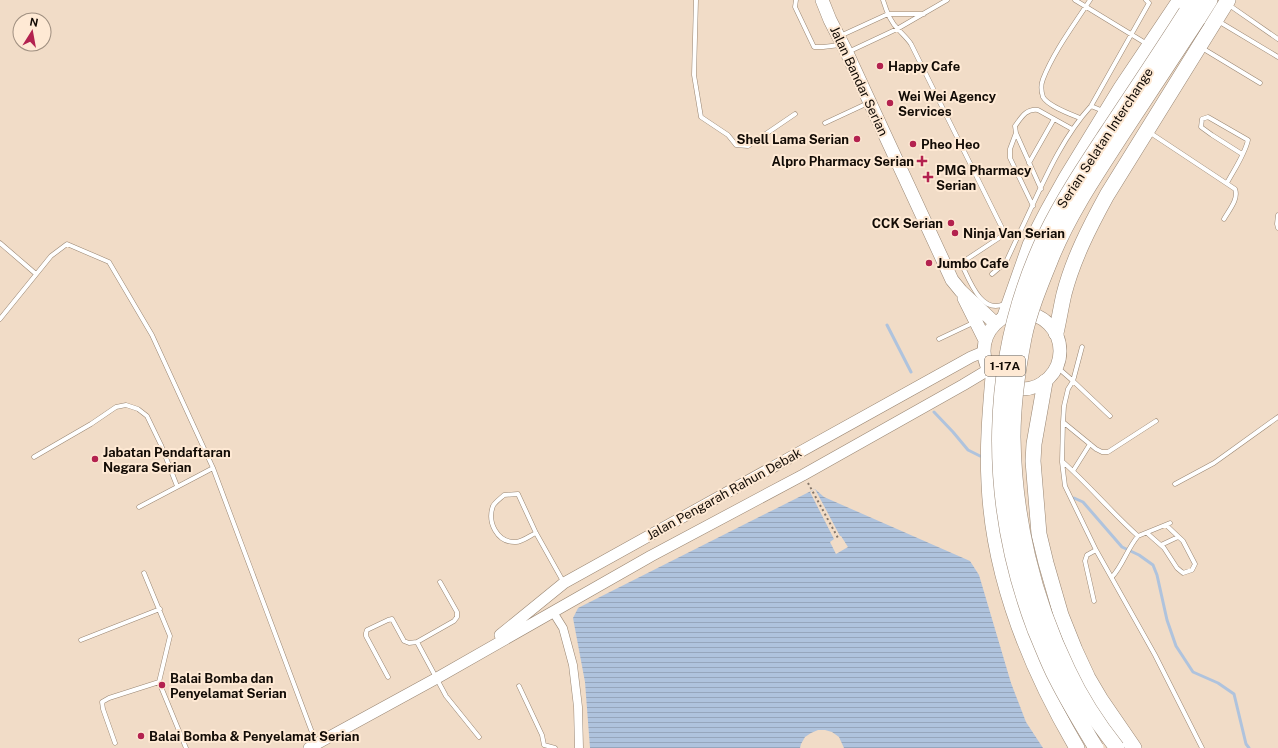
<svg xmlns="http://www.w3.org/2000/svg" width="1278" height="748" viewBox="0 0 1278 748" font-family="'Public Sans',sans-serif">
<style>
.water{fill:url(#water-rules)}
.pier{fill:#f1dcc7}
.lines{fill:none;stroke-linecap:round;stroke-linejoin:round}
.stream{stroke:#afc3dd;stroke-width:3}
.lane-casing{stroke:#998673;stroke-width:5}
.street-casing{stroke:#998673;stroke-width:9}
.secondary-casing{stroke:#998673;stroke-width:12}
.primary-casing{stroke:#998673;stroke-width:14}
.highway-casing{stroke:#998673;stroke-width:16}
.path{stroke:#837568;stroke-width:2;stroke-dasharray:2 3;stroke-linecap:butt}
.lane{stroke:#fff;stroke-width:4}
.street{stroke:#fff;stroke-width:8}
.secondary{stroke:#fff;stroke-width:11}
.primary{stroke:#fff;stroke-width:13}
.highway{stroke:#fff;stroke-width:15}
.highway-bridge-casing{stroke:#998673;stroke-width:16;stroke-linecap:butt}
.highway-bridge{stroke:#fff;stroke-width:15}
.poi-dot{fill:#b3224f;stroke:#fee9d4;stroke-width:1.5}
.labels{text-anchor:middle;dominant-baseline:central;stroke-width:4;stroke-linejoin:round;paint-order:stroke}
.shield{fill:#fee9d4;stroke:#594e43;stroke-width:1}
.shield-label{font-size:12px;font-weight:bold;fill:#120b05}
.poi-label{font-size:13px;font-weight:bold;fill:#120b05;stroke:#fee9d4;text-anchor:start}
.street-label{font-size:13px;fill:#120b05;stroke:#fee9d4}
</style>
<defs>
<pattern id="water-rules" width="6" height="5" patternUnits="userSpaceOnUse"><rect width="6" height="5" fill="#afc3dd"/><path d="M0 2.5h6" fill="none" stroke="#96a6bc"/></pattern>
</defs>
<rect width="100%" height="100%" fill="#f1dcc7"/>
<path class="water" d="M 815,489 L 824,497 L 970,561 L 979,575 L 1011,683 L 1026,722 L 1043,748 L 590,748 L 585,682 L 573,618 L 578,608 Z"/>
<path class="pier" d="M 815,489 L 840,536 L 841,536 L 848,547 L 836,554 L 830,542 L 834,539 L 810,492 Z
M 818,730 L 825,730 L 832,732 L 839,737 L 844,748 L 800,748 L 801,744 L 805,737 L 811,733 Z"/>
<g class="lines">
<path class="stream" d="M 887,325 L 911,372
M 934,412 L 953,432 L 968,450 L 980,456
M 1074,498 L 1083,502 L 1122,547 L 1139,555 L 1153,565 L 1157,575 L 1167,620 L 1176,646 L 1193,672 L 1218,683 L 1234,694 L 1246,744 L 1249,748"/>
<g class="lane-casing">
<path id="lane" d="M 696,0 L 694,75 L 701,117 L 728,135 L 736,145 L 748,146 L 795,114
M 796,0 L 795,7 L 814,47 L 823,47 L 840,45
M 883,0 C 886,10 890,22 898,29 C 902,34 907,38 911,44 L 1005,234
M 1075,0 L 1147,44
M 1229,5 L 1278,39
M 1218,21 L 1278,57
M 840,36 L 888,14 L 924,14
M 1202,48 L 1260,83
M 848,52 L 897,29 L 947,0
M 1091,106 L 1103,111
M 1080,118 C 1070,114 1048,106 1043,97 C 1041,91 1041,84 1043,79 C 1054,51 1074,25 1090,0
M 825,123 L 868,103
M 1149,132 L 1235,189 C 1239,199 1229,210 1224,219
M 1016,133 L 1010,149 L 1010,158 L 1033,206
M 1029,163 L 1054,119
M 1227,183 C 1234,170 1245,154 1248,140 L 1208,117 L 1202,119 L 1201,127 L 1212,135 L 1242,154
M 1041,189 L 1016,133 L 1015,126 C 1021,118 1026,108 1038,110 L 1072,129
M 1278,215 L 1277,224 L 1278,228
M 0,243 L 36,274
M 961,263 C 969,279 981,315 1004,304
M 948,268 L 961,263 L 1005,234 L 1018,236 C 1039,193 1058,142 1091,106 L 1149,3 L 1146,0
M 992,274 L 1006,262 L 1018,236
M 0,319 L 51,256 L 67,244 L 109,262 L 152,335 L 213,468 L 316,743
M 939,339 L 975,322
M 1082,347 L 1073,381 L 1110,416
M 1057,367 L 1073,381 L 1068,389 L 1064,406 L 1063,422 L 1062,462 L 1065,486 L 1096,550 L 1155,655 L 1202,748
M 1063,422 L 1096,449 L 1102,452 L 1108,452 L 1156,421
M 34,457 L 91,424 L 116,407 L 126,405 L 138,409 L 147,416 L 161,445 L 177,486
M 1063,462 C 1089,485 1112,513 1138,536 L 1170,523
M 1073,471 L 1090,444
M 1175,484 L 1214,463 L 1278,417
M 139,507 L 213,468
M 536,533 C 531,535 522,542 516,542 C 497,543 487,522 493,506 C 495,502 501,498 504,495 L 518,494 L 536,533 L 564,583
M 1147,533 L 1164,548 L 1177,568 L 1183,573 L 1192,570 L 1195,564 L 1183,541 L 1166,525
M 1161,545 L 1178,537
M 144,573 L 170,636 L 159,682 L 186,748
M 1112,577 C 1123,565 1127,549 1138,536
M 1094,601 L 1085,561 L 1087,555 L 1096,550
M 81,640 L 160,609
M 417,642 L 446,696 L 479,737
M 388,677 L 366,636 L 366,633 L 367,630 L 388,620 L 392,619 L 404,641 L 409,643 L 417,642 L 454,621 L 457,617 L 457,612 L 440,582
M 519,686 L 542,735 L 544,745 L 555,748
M 115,743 L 103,709 L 102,702 L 109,698 L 159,682"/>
</g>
<g class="street-casing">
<path id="street" d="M 553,612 L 563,628 L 573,665 L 578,707 L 579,748"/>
</g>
<g class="secondary-casing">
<path id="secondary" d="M 500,635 L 564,583 L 971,357 L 983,352
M 309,748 L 437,678 L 651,556 L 803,475 L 963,385 L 988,370"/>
</g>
<g class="primary-casing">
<path id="primary" d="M 822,0 L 830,20 L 847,53 L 952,280 L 961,291 L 995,323
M 964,298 L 985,340
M984 351a38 38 0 1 1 76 0a38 38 0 1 1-76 0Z"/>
</g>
<g class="highway-casing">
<path id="highway" d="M 1186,12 L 1194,0
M 1198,19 L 1210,0
M 1005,316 L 1030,245 L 1047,212 L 1066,178 L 1121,88 L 1180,0
M 1056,333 C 1059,320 1061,307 1064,294 C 1073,259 1090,226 1107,195 L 1228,0
M 993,377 C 990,412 987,447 989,483 C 993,577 1030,668 1077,748
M 1045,382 L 1034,444 L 1033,461 L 1039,534 L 1046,563 L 1061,615 L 1075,650 L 1088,678 L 1101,700 L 1134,748"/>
</g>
<path class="path" d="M 808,483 L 838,538"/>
<use href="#lane" class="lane"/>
<use href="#street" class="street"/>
<use href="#secondary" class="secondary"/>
<use href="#primary" class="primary"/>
<use href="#highway" class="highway"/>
<g class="highway-bridge-casing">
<path id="highway-bridge" d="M 1096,748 C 1082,725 1068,702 1056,678 C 1048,663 1042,646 1035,630 C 986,501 986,360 1046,234 C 1063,199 1085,166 1106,134 C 1133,93 1160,53 1186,12
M 1117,748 C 1098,724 1081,698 1068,670 C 1033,598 1014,517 1013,437 C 1013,405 1018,369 1024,338 C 1030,309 1042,281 1053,254 C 1071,211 1098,172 1123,133 C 1148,95 1173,57 1198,19"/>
</g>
<use href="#highway-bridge" class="highway-bridge"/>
</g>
<g class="poi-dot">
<circle cx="880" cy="66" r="4"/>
<circle cx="890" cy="103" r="4"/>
<circle cx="857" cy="139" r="4"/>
<circle cx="913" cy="144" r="4"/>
<path d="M920 155h4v4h4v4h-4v4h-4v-4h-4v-4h4z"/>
<path d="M926 171h4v4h4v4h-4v4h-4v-4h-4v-4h4z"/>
<circle cx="951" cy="223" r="4"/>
<circle cx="955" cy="233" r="4"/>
<circle cx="929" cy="263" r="4"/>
<circle cx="95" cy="459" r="4"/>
<circle cx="162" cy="685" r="4"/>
<circle cx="141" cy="736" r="4"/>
</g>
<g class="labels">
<rect class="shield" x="985" y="356" width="40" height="20" rx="3"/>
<g class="shield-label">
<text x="1005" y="366">1-17A</text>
</g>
<g class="poi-label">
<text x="888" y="66">Happy Cafe</text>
<text x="898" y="96">Wei Wei Agency<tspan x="898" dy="15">Services</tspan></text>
<text x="849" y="139" text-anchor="end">Shell Lama Serian</text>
<text x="921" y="144">Pheo Heo</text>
<text x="914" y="161" text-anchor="end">Alpro Pharmacy Serian</text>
<text x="936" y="170">PMG Pharmacy<tspan x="936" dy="15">Serian</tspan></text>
<text x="943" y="223" text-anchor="end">CCK Serian</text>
<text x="963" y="233">Ninja Van Serian</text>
<text x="937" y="263">Jumbo Cafe</text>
<text x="103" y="452">Jabatan Pendaftaran<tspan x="103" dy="15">Negara Serian</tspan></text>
<text x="170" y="678">Balai Bomba dan<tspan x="170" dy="15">Penyelamat Serian</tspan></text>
<text x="149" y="736">Balai Bomba &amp; Penyelamat Serian</text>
</g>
<g class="street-label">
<text transform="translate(859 81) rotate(65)">Jalan Bandar Serian</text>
<text transform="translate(1105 138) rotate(-57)">Serian Selatan Interchange</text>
<text transform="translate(724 494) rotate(-29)">Jalan Pengarah Rahun Debak</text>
</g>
</g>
<g transform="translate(32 32) rotate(11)"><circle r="19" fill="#fee9d4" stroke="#a09081"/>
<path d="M0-3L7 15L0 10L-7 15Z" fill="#b3224f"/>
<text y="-6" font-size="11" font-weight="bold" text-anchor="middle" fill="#120b05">N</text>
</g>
</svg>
